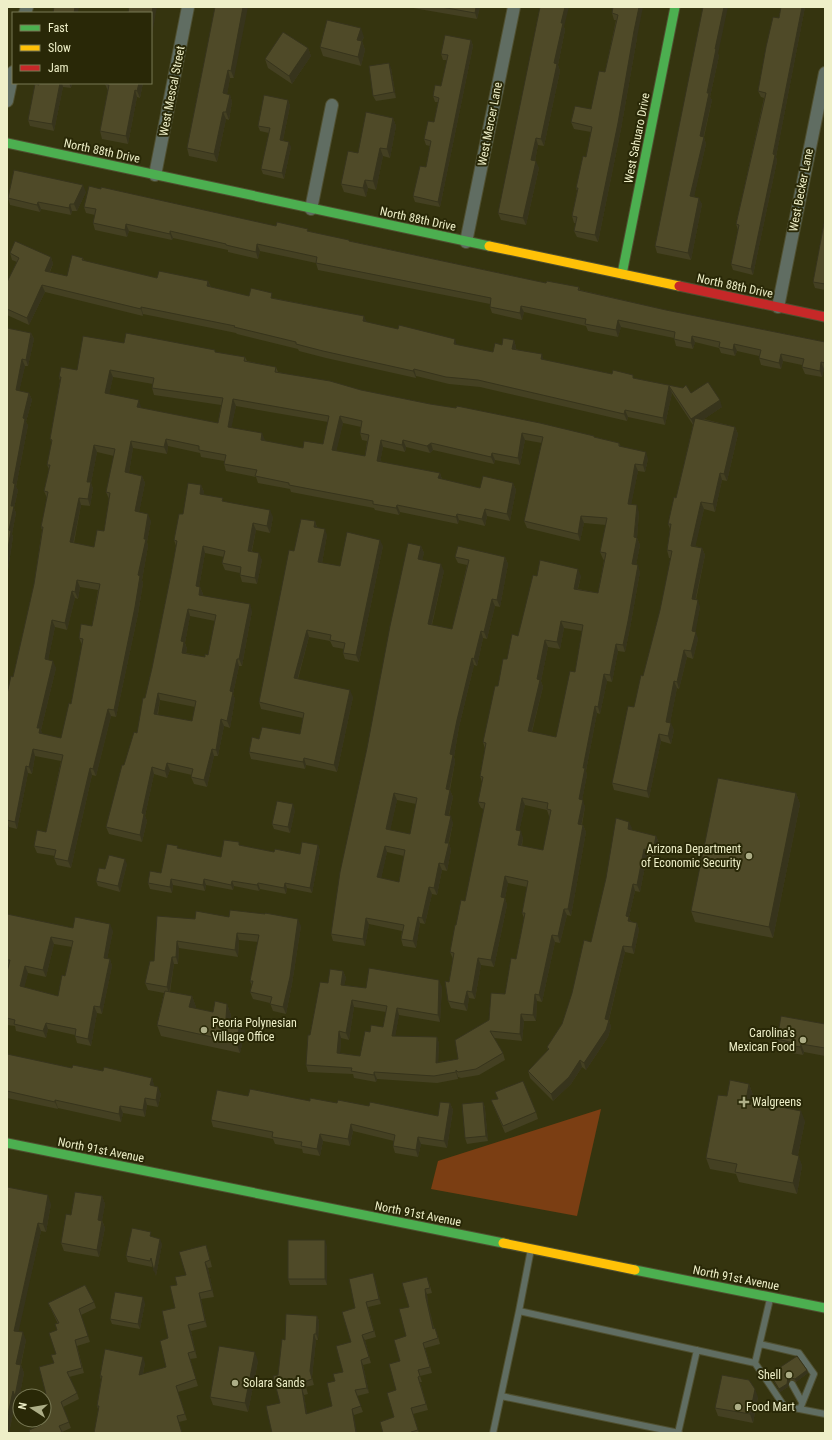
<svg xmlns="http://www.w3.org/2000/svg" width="832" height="1440" viewBox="0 0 832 1440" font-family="'Roboto Condensed',sans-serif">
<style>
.green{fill:#7b3e13}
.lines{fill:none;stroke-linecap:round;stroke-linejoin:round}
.lane-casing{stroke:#4f4f30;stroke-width:8}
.street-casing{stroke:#4f4f30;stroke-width:14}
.fast-casing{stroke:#4f4f30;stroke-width:11}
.slow-casing{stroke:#4f4f30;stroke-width:11}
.jam-casing{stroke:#4f4f30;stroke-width:11}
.lane{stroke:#606d62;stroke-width:6}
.street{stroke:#606d62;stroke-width:12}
.fast{stroke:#4caf50;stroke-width:9}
.slow{stroke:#ffc107;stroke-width:9}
.jam{stroke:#c62828;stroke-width:9}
.wall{fill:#444022;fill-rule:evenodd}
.shaded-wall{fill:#37341c}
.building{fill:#4f4a28;stroke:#37341c;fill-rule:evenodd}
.poi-dot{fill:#adae87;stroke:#292807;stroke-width:1.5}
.labels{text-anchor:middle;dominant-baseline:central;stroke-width:4;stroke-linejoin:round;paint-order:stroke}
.street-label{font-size:12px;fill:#eeefc8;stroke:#292807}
.poi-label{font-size:12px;fill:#eeefc8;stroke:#292807;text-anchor:start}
</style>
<rect width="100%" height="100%" fill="#35340f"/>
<path class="green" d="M 601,1109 L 577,1216 L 431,1189 L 438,1161 Z"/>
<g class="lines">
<g class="lane-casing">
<path id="lane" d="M 531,1249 L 519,1311 L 755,1363 L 784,1406 L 825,1414
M 760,1344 L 799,1353 L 814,1374 L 800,1409
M 755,1363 L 770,1299
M 792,1384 L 802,1402
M 501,1396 L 679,1433
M 493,1433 L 519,1311
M 678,1433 L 697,1350"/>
</g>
<g class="street-casing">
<path id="street" d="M 25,13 L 27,7
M 7,101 L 13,72
M 155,175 L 188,7
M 311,209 L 332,105
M 466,242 L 514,7
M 778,307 L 825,73"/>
</g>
<g class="fast-casing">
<path id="fast" d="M 7,143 L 489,246
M 622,274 L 675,7
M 7,1143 L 503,1243
M 635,1270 L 825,1308"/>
</g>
<g class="slow-casing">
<path id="slow" d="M 489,246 L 679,286
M 503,1243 L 635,1270"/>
</g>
<g class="jam-casing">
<path id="jam" d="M 679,286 L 825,317"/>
</g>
<use href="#lane" class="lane"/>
<use href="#street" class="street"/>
<use href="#fast" class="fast"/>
<use href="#slow" class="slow"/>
<use href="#jam" class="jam"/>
</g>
<path class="wall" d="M 215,7 L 234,78 L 230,78 L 227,94 L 230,95 L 232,102 L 229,120 L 226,119 L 217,162 L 189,156 L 187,148 Z
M 413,7 L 480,7 L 477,19 L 413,8 Z
M 613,7 L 637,38 L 621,129 L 598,242 L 577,237 L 574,231 L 576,223 L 574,223 L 572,216 L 577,191 L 576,188 L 586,157 L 591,132 L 574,129 L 571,122 L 591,109 L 605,72 L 616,20 L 614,20 L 612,13 Z
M 781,7 L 805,7 L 776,157 L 777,161 L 753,275 L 733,270 L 731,264 L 738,230 L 736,224 L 764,98 L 761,97 L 758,91 L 779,18 Z
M 564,27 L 565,30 L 558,65 L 560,71 L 544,146 L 538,145 L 535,161 L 539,168 L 526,225 L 501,220 L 498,213 Z
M 364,37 L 362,41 L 365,50 L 361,66 L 323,56 L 320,47 Z
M 471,40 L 473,46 L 440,207 L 415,202 L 413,196 L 426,167 L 430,146 L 426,145 L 424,139 L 434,122 L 438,102 L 435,102 L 433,96 L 441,86 L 447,60 L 443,60 L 441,54 Z
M 308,48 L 311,56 L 292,84 L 268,68 L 265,59 Z
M 718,54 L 719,56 L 710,97 L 712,100 L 704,137 L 706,144 L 694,196 L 702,204 L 691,260 L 657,253 L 655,246 Z
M 391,68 L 396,98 L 376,101 L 373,96 Z
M 39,83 L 72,83 L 71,88 L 63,87 L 54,131 L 30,126 L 28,120 Z
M 143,83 L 140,98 L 137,97 L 128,144 L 102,139 L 100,131 L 108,91 L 105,84 Z
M 288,100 L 290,106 L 283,140 L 291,147 L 284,179 L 263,174 L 261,169 L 269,133 L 260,131 L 258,126 Z
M 393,118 L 396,126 L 390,158 L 383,156 L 376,190 L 368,188 L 366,197 L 344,192 L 341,184 L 358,153 Z
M 86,192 L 77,211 L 72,211 L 71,215 L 41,209 L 40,212 L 10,205 L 8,198 Z
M 84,207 L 308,229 L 308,231 L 350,241 L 546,283 L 579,287 L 580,290 L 666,310 L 825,342 L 825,369 L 824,369 L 822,377 L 805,374 L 802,367 L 802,365 L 783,361 L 781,369 L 761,365 L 759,358 L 759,356 L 737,351 L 735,356 L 721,353 L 719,348 L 695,342 L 693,349 L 676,346 L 674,338 L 621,327 L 618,337 L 588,331 L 586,326 L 524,312 L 522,320 L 492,313 L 490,307 L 490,304 L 318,270 L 316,263 L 260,251 L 258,259 L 228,252 L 228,250 L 173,238 L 172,240 L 129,231 L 127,237 L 95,230 L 93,223 L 95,215 L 86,213 Z
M 825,218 L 825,290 L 815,288 L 813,282 Z
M 10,253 L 51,257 L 53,264 L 50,272 L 67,276 L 83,258 L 84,261 L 157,278 L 208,281 L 211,287 L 249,296 L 273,298 L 364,316 L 366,322 L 457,345 L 493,352 L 502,345 L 514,340 L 516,347 L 516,349 L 544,360 L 612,374 L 683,388 L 691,393 L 722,407 L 704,419 L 735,427 L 738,434 L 727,481 L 722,480 L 715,512 L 704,509 L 695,546 L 702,548 L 705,555 L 696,600 L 700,607 L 695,632 L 698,639 L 693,659 L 687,657 L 679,689 L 677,688 L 670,723 L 674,730 L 671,744 L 661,741 L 649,798 L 614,790 L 612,783 L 643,676 L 660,610 L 671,558 L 669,558 L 667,550 L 670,529 L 668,524 L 676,498 L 693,425 L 672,393 L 665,425 L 628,417 L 627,421 L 480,387 L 449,384 L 416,376 L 416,378 L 326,358 L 299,351 L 298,349 L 237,334 L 236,333 L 143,314 L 143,316 L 45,292 L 29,325 L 7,315 L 7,282 L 17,262 L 12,260 Z
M 7,328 L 31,333 L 34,339 L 28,366 L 25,366 L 19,391 L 29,393 L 32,400 L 26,422 L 28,425 L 16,487 L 18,490 L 14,508 L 16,513 L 12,534 L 13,537 L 7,576 Z
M 124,343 L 216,352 L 245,357 L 247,361 L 276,367 L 278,372 L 361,390 L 595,437 L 619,443 L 621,447 L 648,459 L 645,472 L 638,471 L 631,504 L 639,512 L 637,538 L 640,545 L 636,565 L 640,572 L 630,628 L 625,652 L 618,651 L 612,682 L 607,681 L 600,714 L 597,713 L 586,771 L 587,775 L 582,800 L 585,807 L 582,825 L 583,825 L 586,832 L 571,916 L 567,915 L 560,943 L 555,942 L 542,1002 L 537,1001 L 536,1021 L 524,1021 L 522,1041 L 494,1038 L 503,1053 L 505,1060 L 479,1075 L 461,1078 L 458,1077 L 458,1079 L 437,1083 L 377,1079 L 376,1082 L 354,1078 L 353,1074 L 308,1072 L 306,1065 L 310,1035 L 328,983 L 343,971 L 346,978 L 344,985 L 366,988 L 442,987 L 440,1022 L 399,1015 L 395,1036 L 437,1037 L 439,1044 L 438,1062 L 458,1059 L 489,1020 L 505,994 L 516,959 L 524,918 L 522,913 L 527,887 L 508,883 L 505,898 L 507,905 L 494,967 L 481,965 L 475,999 L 469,998 L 467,1011 L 451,1008 L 448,1001 L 449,982 L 453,959 L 450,952 L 456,925 L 465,901 L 484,809 L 481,808 L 478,802 L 482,782 L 480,776 L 485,749 L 483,742 L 498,686 L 507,659 L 518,636 L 537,576 L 581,576 L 578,589 L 598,593 L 604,560 L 603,559 L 600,552 L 606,525 L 584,523 L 580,541 L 527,528 L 524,521 L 542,443 L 525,440 L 520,465 L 495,460 L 494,464 L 433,450 L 430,453 L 406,447 L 405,452 L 383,447 L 380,462 L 440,473 L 442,479 L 480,488 L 513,483 L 516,490 L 510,521 L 487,516 L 485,526 L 459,520 L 458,524 L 400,512 L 399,515 L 375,510 L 374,508 L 291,492 L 290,489 L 258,483 L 256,477 L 226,471 L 224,464 L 224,461 L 201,457 L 200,453 L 168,446 L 167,454 L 133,448 L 129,473 L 142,476 L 145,483 L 139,512 L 151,521 L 147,542 L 148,546 L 142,580 L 143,583 L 138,614 L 116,717 L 111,716 L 96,776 L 92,775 L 71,868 L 57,865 L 54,858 L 55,856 L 37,853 L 34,846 L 46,832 L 61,761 L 35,756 L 32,774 L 28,773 L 17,829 L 9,827 L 7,836 L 7,694 L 13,677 L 34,584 L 42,530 L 41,527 L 47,498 L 44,491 L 49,469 L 47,465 L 52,443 L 50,439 L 60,381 L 59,377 L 77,370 ZM 113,377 L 153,384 L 152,388 L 154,395 L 221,405 L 218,423 L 141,408 L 141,407 L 109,394 ZM 236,406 L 328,422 L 323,444 L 303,448 L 264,441 L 265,440 L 231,427 ZM 343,423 L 361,427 L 360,433 L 362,440 L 367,441 L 365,456 L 336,451 ZM 97,452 L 114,456 L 106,492 L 109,499 L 104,531 L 94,547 L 74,543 L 81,505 L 90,506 L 93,489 L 91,483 ZM 80,587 L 98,590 L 92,626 L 79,638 L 82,645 L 71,704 L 61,738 L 42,734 L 41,730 L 56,668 L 48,660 L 55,627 L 67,630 L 75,598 L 78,599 ZM 564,628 L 582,631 L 575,672 L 556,737 L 532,732 L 543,687 L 541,681 L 548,647 L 560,649 ZM 525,805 L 547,810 L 549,816 L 550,817 L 543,850 L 522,846 L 523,838 L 519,831 ZM 354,1007 L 386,1012 L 383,1027 L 370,1032 L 360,1056 L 340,1053 L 341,1038 L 349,1040 Z
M 201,485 L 204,492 L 203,495 L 223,498 L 223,501 L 273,517 L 270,533 L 256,530 L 252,551 L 262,560 L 257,584 L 242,582 L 240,575 L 240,573 L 225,570 L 222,563 L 224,557 L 205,553 L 199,587 L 200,587 L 203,594 L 202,596 L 252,611 L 242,666 L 239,666 L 233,694 L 235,699 L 230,728 L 224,726 L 218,756 L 214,756 L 207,787 L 194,784 L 191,777 L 192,775 L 170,770 L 167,778 L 154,774 L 145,816 L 147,821 L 142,842 L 109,834 L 106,827 L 124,765 L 137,733 L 152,668 L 171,574 L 176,546 L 174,540 L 183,514 ZM 190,616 L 215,621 L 208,655 L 205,657 L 186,653 L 187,649 L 185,643 ZM 160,700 L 195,707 L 192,721 L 158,715 Z
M 315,521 L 317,527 L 327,535 L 322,563 L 340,566 L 383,546 L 359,662 L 345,659 L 343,653 L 344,649 L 333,647 L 330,641 L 309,637 L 298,679 L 353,697 L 337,772 L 306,765 L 305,769 L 251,759 L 249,752 L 259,739 L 300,734 L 303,718 L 261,709 L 259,702 L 294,551 Z
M 421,546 L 424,553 L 422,560 L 444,571 L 432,625 L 452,629 L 467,565 L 458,563 L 455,557 L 505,557 L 508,564 L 500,607 L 495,606 L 487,639 L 483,638 L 477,666 L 474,665 L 459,727 L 454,757 L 455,762 L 450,790 L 453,797 L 449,816 L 453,823 L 449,843 L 451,850 L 447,871 L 442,870 L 437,895 L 432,894 L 425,924 L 420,923 L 416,948 L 403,946 L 401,939 L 402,931 L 369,924 L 365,946 L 333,941 L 331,934 ZM 397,800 L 416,804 L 410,834 L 390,830 ZM 387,852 L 404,856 L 399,882 L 381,878 Z
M 796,793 L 800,804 L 773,938 L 695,922 L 691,911 Z
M 295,810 L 290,833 L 274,829 L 272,824 Z
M 632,828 L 631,830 L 656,836 L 659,843 L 656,858 L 647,856 L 640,892 L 635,891 L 629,917 L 631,922 L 637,923 L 639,930 L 634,954 L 625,952 L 609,1020 L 611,1027 L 608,1037 L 586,1070 L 582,1067 L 571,1084 L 553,1101 L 530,1078 L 528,1071 L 548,1050 L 547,1047 L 562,1024 L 591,942 Z
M 240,845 L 274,852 L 300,854 L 318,845 L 320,851 L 312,893 L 287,888 L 286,894 L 260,889 L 259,891 L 234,886 L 233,890 L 206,885 L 205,891 L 173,885 L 172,893 L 150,889 L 148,883 L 161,873 L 178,848 L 221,857 Z
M 127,864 L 120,892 L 98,886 L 96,881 Z
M 7,914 L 73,928 L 113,931 L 107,959 L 110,959 L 112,966 L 102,1014 L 97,1013 L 91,1046 L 77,1043 L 75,1036 L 75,1035 L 48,1029 L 46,1038 L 16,1031 L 15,1026 L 7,1025 L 7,972 L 8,966 L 7,966 ZM 54,944 L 72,947 L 65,976 L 58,996 L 24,987 L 28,973 L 46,977 Z
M 229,917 L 301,926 L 292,984 L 286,1014 L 273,1011 L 270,1003 L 253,999 L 250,992 L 252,986 L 250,981 L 258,942 L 239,940 L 238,957 L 179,948 L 178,964 L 174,964 L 170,992 L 192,996 L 196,1007 L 195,1009 L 213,1012 L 227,1004 L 231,1015 L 231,1019 L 241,1020 L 245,1031 L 240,1053 L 161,1036 L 157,1025 L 164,993 L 148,990 L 145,983 L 154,961 L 195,919 Z
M 825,1024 L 825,1056 L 804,1052 L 803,1055 L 792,1053 L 791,1049 L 780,1047 L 777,1039 Z
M 7,1051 L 9,1055 L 72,1068 L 103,1071 L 152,1078 L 154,1086 L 161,1094 L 158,1107 L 147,1105 L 145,1117 L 123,1113 L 121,1122 L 58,1108 L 58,1109 L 7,1098 Z
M 749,1084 L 753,1095 L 752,1101 L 805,1121 L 798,1155 L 802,1166 L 797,1194 L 739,1182 L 736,1174 L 710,1169 L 706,1158 L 727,1096 Z
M 495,1092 L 536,1112 L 538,1119 L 505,1133 L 491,1100 L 498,1099 Z
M 248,1096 L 369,1106 L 438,1116 L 450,1103 L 453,1110 L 447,1148 L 421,1144 L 418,1157 L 395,1153 L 393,1146 L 394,1141 L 353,1131 L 350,1146 L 323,1141 L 320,1156 L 303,1153 L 302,1149 L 275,1144 L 273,1139 L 213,1127 L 211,1120 Z
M 483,1102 L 485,1108 L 488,1141 L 467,1144 L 465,1138 Z
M 7,1187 L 51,1204 L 46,1232 L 41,1231 L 18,1331 L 26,1340 L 21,1365 L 24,1373 L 18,1404 L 16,1399 L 9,1433 L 7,1433 Z
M 102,1196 L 105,1204 L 102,1220 L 105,1228 L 99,1257 L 64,1251 L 61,1243 L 71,1215 Z
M 153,1237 L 162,1244 L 156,1276 L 153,1265 L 152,1267 L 128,1262 L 126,1256 Z
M 327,1246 L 327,1285 L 290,1285 L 288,1279 Z
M 208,1251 L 212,1267 L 208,1268 L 214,1297 L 201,1299 L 207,1327 L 191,1331 L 197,1358 L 190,1359 L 198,1386 L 178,1392 L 187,1420 L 179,1422 L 98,1409 L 97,1406 L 101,1380 L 100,1376 L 145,1363 L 143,1374 L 166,1367 L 168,1338 L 175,1308 L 177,1285 L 186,1275 Z
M 375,1279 L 381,1304 L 368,1307 L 376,1337 L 365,1340 L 371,1363 L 363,1365 L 369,1393 L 357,1396 L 363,1412 L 354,1415 L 272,1433 L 280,1403 L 278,1375 L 285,1340 L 317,1316 L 319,1321 L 318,1340 L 316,1340 L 312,1377 L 314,1385 L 306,1387 L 308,1394 L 304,1395 L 307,1414 L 332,1406 L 335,1381 L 343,1372 L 351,1342 L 355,1308 Z
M 429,1282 L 432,1293 L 427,1294 L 428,1304 L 434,1328 L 437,1333 L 440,1344 L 425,1348 L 432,1373 L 420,1376 L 422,1382 L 420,1382 L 428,1410 L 413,1414 L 419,1433 L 383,1433 L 394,1417 L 400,1361 L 406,1336 L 409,1307 Z
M 94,1302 L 96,1308 L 81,1315 L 90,1342 L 77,1346 L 84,1373 L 69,1377 L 77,1393 L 79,1399 L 63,1407 L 71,1428 L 62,1432 L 62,1433 L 30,1433 L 41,1425 L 38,1420 L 44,1420 L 46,1394 L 56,1354 L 57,1330 L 58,1324 L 48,1303 Z
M 145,1303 L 140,1329 L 112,1324 L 110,1319 Z
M 258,1361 L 248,1412 L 213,1405 L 210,1397 Z
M 807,1370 L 808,1373 L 796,1382 L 790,1380 L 788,1387 L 780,1392 L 771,1377 L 770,1374 Z
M 758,1397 L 753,1423 L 718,1416 L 715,1408 Z"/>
<path class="shaded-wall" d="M 75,7 L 79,7 L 78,13 L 74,13 Z
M 153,7 L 157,7 L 151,40 L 151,18 Z
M 243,7 L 248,7 L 234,78 L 231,71 Z
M 476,7 L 480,7 L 477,19 L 475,13 Z
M 565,7 L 569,7 L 564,27 L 565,30 L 558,65 L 560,71 L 544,146 L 541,139 L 561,23 Z
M 639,7 L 643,7 L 637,38 L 621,129 L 598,242 L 595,235 Z
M 724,7 L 728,7 L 718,54 L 719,56 L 710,97 L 712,100 L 702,143 L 700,136 L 715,49 Z
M 802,7 L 805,7 L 776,157 L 777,161 L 753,275 L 751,269 Z
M 361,28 L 364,37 L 362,41 L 365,50 L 361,66 L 358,57 L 357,40 Z
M 471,40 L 473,46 L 440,207 L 438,202 Z
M 308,48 L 311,56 L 292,84 L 289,76 Z
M 389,63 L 391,68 L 396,98 L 394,92 Z
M 228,70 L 230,78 L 226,101 L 223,93 Z
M 60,83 L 62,83 L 63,87 L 54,131 L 52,124 Z
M 69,83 L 72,83 L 71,88 Z
M 139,83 L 143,83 L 140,98 L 137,91 Z
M 135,90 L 137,97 L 128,144 L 126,136 Z
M 230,95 L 232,102 L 229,120 L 226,112 Z
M 288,100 L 290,106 L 282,145 L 280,140 Z
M 223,112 L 226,119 L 217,162 L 214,154 Z
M 393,118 L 396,126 L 390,158 L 387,149 Z
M 704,137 L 706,144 L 693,202 L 690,196 Z
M 536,138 L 538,145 L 534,167 L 531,160 Z
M 289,142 L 291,147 L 284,179 L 282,173 Z
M 380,148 L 383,156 L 376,190 L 373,181 Z
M 536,161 L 539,168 L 526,225 L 523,218 Z
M 365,180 L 368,188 L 366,197 L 363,188 Z
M 83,185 L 86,192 L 77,211 L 74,204 Z
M 699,198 L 702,204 L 691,260 L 688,253 Z
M 38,202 L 41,209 L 40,212 L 37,205 Z
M 70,204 L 72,211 L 71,215 L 69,208 Z
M 126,224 L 129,231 L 127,237 L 125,230 Z
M 170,231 L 173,238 L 172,240 L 170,234 Z
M 257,244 L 260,251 L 258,259 L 256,252 Z
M 51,257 L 53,264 L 47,277 L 45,271 Z
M 208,281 L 211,288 L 207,286 Z
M 42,285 L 45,292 L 29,325 L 27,318 Z
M 521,306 L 524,312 L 522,320 L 520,313 Z
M 141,307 L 143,314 L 143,316 L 141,309 Z
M 364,316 L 367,323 L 363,321 Z
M 618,320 L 621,327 L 618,337 L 616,330 Z
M 31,333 L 34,339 L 28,366 L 26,360 Z
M 692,336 L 695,342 L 693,349 L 691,343 Z
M 455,339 L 457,346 L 454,344 Z
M 514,340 L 516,347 L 514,356 L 512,349 Z
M 734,344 L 737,351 L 735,356 L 733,350 Z
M 542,354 L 544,361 L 541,359 Z
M 781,354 L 783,361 L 781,369 L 779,363 Z
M 22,359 L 25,366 L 18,397 L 16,390 Z
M 821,362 L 824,369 L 822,377 L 820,371 Z
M 414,369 L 416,376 L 416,378 L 413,371 Z
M 110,370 L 113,377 L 108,400 L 105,393 Z
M 669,386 L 672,393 L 665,425 L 663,418 Z
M 29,393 L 32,400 L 26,422 L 28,425 L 16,487 L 18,490 L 14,508 L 16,513 L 12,534 L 13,537 L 7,576 L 7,554 L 13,483 L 23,418 Z
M 233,399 L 236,406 L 230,434 L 228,427 Z
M 139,400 L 141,407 L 140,414 L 137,407 Z
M 720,400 L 722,407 L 694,426 L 691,419 Z
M 625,410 L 628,417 L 627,421 L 624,414 Z
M 340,416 L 343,423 L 335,457 L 332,450 Z
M 735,427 L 738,434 L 727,481 L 724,474 Z
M 262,433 L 265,440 L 263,447 L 261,440 Z
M 522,433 L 525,440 L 520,465 L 518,458 Z
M 166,439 L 168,446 L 167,454 L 164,447 Z
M 381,440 L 383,447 L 379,468 L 377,461 Z
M 403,440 L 406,447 L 405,452 L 402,445 Z
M 131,441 L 133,448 L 128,479 L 125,472 Z
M 431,443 L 433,450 L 430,453 L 427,446 Z
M 94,445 L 97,452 L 91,483 L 93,489 L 90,506 L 88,499 L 87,482 Z
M 646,452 L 648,459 L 645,472 L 643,465 Z
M 492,453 L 495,460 L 494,464 L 491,457 Z
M 635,464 L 638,471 L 630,511 L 628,504 Z
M 440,473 L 442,480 L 438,478 Z
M 720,473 L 722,480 L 715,512 L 713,504 Z
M 142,476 L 145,483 L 138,518 L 135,511 Z
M 513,483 L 516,490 L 510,521 L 507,514 Z
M 201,485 L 204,492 L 202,501 L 200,494 Z
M 79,498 L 81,505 L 72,549 L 70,542 Z
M 701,502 L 704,509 L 694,553 L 691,546 Z
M 397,505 L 400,512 L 399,515 L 396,508 Z
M 637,505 L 639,512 L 637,539 L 637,538 L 640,545 L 635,571 L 632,564 Z
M 485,509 L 487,516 L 485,526 L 482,519 Z
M 270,510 L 273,517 L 270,533 L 267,526 Z
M 148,514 L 151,521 L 147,542 L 148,546 L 142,580 L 143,583 L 138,614 L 116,717 L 114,710 L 138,575 L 144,539 Z
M 457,514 L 459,520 L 458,524 L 456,517 Z
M 581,516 L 584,523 L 580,541 L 578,534 Z
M 315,521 L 317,528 L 314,527 Z
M 253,523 L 256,530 L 250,558 L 248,551 Z
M 325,529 L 327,535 L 321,569 L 318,562 Z
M 380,540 L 383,546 L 359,662 L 356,655 Z
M 203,546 L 205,553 L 198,593 L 196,586 Z
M 421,546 L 424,553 L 421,566 L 418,559 Z
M 702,548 L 705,555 L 694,606 L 692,599 Z
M 259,553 L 262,560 L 257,584 L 255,578 Z
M 505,557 L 508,564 L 500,607 L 497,600 Z
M 441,564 L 444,571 L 430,631 L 428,624 Z
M 638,565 L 640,572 L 630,628 L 625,652 L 623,645 Z
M 578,569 L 581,576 L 576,595 L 574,589 Z
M 77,580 L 80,587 L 78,599 L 75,592 Z
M 200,587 L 203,594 L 201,602 L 199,595 Z
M 72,591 L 75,598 L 67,630 L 65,623 Z
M 492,599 L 495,606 L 487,639 L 484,632 Z
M 698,600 L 700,607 L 695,636 L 696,632 L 698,639 L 693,659 L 691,651 L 692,631 Z
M 250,604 L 252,611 L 242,666 L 239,659 Z
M 188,609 L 190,616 L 185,643 L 187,649 L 185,659 L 182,653 L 181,641 Z
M 52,620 L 55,627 L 47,666 L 45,659 Z
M 561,621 L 564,628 L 560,649 L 557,642 Z
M 307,630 L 309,637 L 296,684 L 294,678 Z
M 481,631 L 483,638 L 477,666 L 474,659 Z
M 545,640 L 548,647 L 541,681 L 543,687 L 530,738 L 528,731 L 537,679 Z
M 616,644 L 618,651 L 612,682 L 610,675 Z
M 684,650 L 687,657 L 679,689 L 677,682 Z
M 472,658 L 474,665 L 459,727 L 454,757 L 455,762 L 448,796 L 446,789 L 450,754 L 457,720 Z
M 237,659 L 239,666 L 233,694 L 235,699 L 230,728 L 227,721 L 230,691 Z
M 53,661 L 56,668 L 41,730 L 43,735 L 42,740 L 37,728 Z
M 604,674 L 607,681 L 600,714 L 598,707 Z
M 674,681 L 677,688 L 669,729 L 666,722 Z
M 350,690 L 353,697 L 337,772 L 334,765 Z
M 158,693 L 160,700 L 156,721 L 154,714 Z
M 595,706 L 597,713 L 586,771 L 587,775 L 581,806 L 579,799 L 583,768 Z
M 108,709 L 111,716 L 96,776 L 93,769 Z
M 221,719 L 224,726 L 218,756 L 216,750 Z
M 671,723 L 674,730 L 671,744 L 668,736 Z
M 659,734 L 661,741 L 649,798 L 647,791 Z
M 33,749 L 35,756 L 32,774 L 29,767 Z
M 212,749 L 214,756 L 207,787 L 204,780 Z
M 304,758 L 306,765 L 305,769 L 303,762 Z
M 167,763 L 170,770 L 167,778 L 165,771 Z
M 26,766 L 28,773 L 17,829 L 15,822 Z
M 152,767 L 154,774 L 145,816 L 147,821 L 142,842 L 140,835 L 142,813 Z
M 90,768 L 92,775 L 71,868 L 68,861 Z
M 450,790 L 453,797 L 447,822 L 445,815 Z
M 394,793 L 397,800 L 389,836 L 386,829 Z
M 796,793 L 800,804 L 773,938 L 769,927 Z
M 522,798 L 525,805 L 518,837 L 516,830 Z
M 583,800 L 585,807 L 580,831 L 578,824 Z
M 293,804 L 295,810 L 290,833 L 288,827 Z
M 451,816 L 453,823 L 447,849 L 445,843 Z
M 7,822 L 9,827 L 7,836 Z
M 629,822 L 632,828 L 630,836 L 628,829 Z
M 583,825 L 586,832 L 571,916 L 568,909 Z
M 521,831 L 523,838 L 520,852 L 518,845 Z
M 656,836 L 659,843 L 656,858 L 653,851 Z
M 449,843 L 451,850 L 447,871 L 444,864 Z
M 318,845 L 320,851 L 312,893 L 310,888 Z
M 385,846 L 387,852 L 380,884 L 377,877 Z
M 644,849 L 647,856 L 640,892 L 637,885 Z
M 125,859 L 127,864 L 120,892 L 118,886 Z
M 439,863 L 442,870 L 437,895 L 434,888 Z
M 505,876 L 508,883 L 504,904 L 501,897 Z
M 171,879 L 173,885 L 172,893 L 170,887 Z
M 204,879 L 206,885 L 205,891 L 203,885 Z
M 232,881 L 234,886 L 233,890 L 231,885 Z
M 258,883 L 260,889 L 259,891 L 257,885 Z
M 285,883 L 287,888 L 286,894 L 284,888 Z
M 633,884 L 635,891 L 629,917 L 632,924 L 631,928 L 626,916 Z
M 429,887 L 432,894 L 425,924 L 422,918 Z
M 505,898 L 507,905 L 494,967 L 491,960 Z
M 564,909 L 567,915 L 560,943 L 558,936 Z
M 418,917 L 420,923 L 416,948 L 413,941 Z
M 366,918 L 369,924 L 365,946 L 363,939 Z
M 298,919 L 301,926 L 292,984 L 286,1014 L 283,1007 Z
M 637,923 L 639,930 L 634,954 L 632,947 Z
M 110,924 L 113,931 L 106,965 L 104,958 Z
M 237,933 L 239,940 L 238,957 L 235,950 Z
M 552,935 L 555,942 L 542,1002 L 539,995 Z
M 51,937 L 54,944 L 46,977 L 43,970 Z
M 177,941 L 179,948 L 178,964 L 176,957 Z
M 623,946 L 625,952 L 608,1023 L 609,1020 L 611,1027 L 608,1037 L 586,1070 L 584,1063 L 605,1019 Z
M 172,957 L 174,964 L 169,994 L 167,987 Z
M 478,958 L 481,965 L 475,999 L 472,992 Z
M 110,959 L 112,966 L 102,1014 L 100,1007 Z
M 25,966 L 28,973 L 23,993 L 20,986 Z
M 343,971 L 346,978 L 343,991 L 341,985 Z
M 439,980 L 442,987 L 440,1022 L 438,1015 Z
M 467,991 L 469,998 L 467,1011 L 464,1004 Z
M 535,994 L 537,1001 L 536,1021 L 533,1015 Z
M 192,996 L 196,1007 L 193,1018 L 189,1007 Z
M 352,1000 L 354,1007 L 349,1040 L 346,1033 Z
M 227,1004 L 231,1015 L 230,1029 L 226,1018 Z
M 94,1006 L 97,1013 L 91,1046 L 88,1039 Z
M 397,1008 L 399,1015 L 394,1043 L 392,1036 Z
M 521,1014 L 524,1021 L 522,1041 L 520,1034 Z
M 241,1020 L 245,1031 L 240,1053 L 236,1042 Z
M 46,1023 L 48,1029 L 46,1038 L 43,1031 Z
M 339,1031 L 341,1038 L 340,1060 L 337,1053 Z
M 437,1037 L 439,1044 L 438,1070 L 436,1063 Z
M 801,1044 L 804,1052 L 803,1055 L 800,1047 Z
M 580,1060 L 582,1067 L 571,1084 L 553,1101 L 551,1094 Z
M 456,1070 L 458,1077 L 458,1079 L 456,1072 Z
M 374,1072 L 377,1079 L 376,1082 L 374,1075 Z
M 152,1078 L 154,1085 L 153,1093 L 150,1085 Z
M 749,1084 L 753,1095 L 750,1111 L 746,1100 Z
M 158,1087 L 161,1094 L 158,1107 L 156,1100 Z
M 145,1098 L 147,1105 L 145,1117 L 143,1110 Z
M 55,1100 L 58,1108 L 58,1109 L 55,1102 Z
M 483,1102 L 485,1108 L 488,1141 L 486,1136 Z
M 450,1103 L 453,1110 L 447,1148 L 444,1141 Z
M 120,1106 L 123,1113 L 121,1122 L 119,1114 Z
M 801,1111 L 805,1121 L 796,1165 L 792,1154 Z
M 351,1124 L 353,1131 L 350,1146 L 348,1139 Z
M 320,1134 L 323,1141 L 320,1156 L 317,1149 Z
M 418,1137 L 421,1144 L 418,1157 L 416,1150 Z
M 799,1156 L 802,1166 L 797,1194 L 793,1183 Z
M 48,1195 L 51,1204 L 46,1232 L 43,1224 Z
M 102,1196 L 105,1204 L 101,1227 L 98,1220 Z
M 102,1221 L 105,1228 L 99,1257 L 97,1250 Z
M 38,1223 L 41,1231 L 17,1339 L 14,1331 Z
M 160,1239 L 162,1244 L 156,1276 L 154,1271 Z
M 325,1240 L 327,1246 L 327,1285 L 325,1279 Z
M 205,1262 L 208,1268 L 214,1297 L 212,1290 Z
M 373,1273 L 375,1279 L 381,1304 L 379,1299 Z
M 425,1289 L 427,1294 L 428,1304 L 435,1334 L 433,1329 L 426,1298 Z
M 199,1293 L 201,1299 L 207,1327 L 205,1321 Z
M 143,1297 L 145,1303 L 140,1329 L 138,1324 Z
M 317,1316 L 319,1321 L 318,1340 L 316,1334 Z
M 188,1325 L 191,1331 L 197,1358 L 195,1351 Z
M 23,1332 L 26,1340 L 19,1372 L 16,1364 Z
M 314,1334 L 316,1340 L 312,1377 L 314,1385 L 310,1371 Z
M 362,1335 L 365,1340 L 371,1363 L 369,1357 Z
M 255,1352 L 258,1361 L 248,1412 L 245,1403 Z
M 143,1357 L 145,1363 L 141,1382 L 139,1375 Z
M 361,1360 L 363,1365 L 369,1393 L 367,1388 Z
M 21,1365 L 24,1373 L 18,1404 L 15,1396 Z
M 807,1370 L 808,1373 L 796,1382 L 795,1379 Z
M 788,1377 L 790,1380 L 788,1387 L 780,1392 L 779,1389 Z
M 302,1389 L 304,1395 L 308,1420 L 306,1414 Z
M 755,1389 L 758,1397 L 753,1423 L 750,1414 Z
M 13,1391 L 16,1399 L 9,1433 L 7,1433 L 7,1419 Z
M 352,1409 L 354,1415 L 357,1433 L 356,1433 Z"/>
<path class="building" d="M 54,7 L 75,7 L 74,13 L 53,13 Z
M 129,7 L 153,7 L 151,18 L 151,13 L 128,13 Z
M 215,7 L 243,7 L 231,71 L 228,70 L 223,93 L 230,95 L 226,112 L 223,112 L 214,154 L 187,148 Z
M 441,7 L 476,7 L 475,13 Z
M 540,7 L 565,7 L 561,23 L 563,23 L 554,63 L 557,64 L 541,139 L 536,138 L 531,160 L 536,161 L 523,218 L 498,213 Z
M 613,7 L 639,7 L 634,31 L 618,123 L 595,235 L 574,231 L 577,217 L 572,216 L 578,188 L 576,188 L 583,156 L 586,157 L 592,127 L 571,122 L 575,106 L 591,109 L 599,71 L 605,72 L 618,15 L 612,13 Z
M 703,7 L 724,7 L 715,49 L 716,49 L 707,93 L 709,93 L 700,136 L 704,137 L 690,196 L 699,198 L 688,253 L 655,246 Z
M 781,7 L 802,7 L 773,154 L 775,155 L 751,269 L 731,264 L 739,225 L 736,224 L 766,93 L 758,91 L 766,47 L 773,17 L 779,18 Z
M 327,20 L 361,28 L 357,40 L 362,41 L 358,57 L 320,47 Z
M 283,32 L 308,48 L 289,76 L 265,59 Z
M 445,35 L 471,40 L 438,202 L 413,196 L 420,166 L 426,167 L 431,141 L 424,139 L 428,121 L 434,122 L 439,98 L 433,96 L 435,85 L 441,86 L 448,55 L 441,54 Z
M 389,63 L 394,92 L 373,96 L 369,66 Z
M 39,83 L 60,83 L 52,124 L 28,120 L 35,84 L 39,85 Z
M 106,83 L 139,83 L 137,91 L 135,90 L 126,136 L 100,131 L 109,85 L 105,84 Z
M 264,95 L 288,100 L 280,140 L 289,142 L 282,173 L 261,169 L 270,128 L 258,126 Z
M 366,112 L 393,118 L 387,149 L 380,148 L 373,181 L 365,180 L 363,188 L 341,184 L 348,151 L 358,153 Z
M 14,170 L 83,185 L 74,204 L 70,204 L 69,208 L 38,202 L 37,205 L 8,198 Z
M 89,186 L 101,189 L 101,187 L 276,226 L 277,222 L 308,229 L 307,231 L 349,240 L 349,241 L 546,283 L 547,281 L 579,287 L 578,290 L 666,310 L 825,342 L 825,363 L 821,362 L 820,371 L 802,367 L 804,359 L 781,354 L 779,363 L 759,358 L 761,350 L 734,344 L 733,350 L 719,347 L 720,342 L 692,336 L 691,343 L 674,339 L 675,332 L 618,320 L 616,330 L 585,324 L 586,319 L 521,306 L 520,313 L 490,307 L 491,298 L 316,263 L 317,257 L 257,244 L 256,252 L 226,245 L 226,244 L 170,231 L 170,234 L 126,224 L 125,230 L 93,223 L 96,209 L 84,207 Z
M 825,218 L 825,284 L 813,282 Z
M 15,241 L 51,257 L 45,271 L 67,276 L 72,255 L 83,258 L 82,260 L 157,278 L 159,271 L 208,281 L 207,286 L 249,296 L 251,288 L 272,293 L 271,298 L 364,316 L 363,321 L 398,329 L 399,325 L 455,339 L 454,344 L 493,352 L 495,343 L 502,345 L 503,338 L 514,340 L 512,349 L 542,354 L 541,359 L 612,374 L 613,370 L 633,375 L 633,378 L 683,388 L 686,385 L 691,393 L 708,382 L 720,400 L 691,419 L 669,386 L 663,418 L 625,410 L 624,414 L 478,380 L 446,377 L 414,369 L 413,371 L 323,351 L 296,344 L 296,342 L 234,327 L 235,326 L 141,307 L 141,309 L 42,285 L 27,318 L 7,309 L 7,282 L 19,258 L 10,253 Z
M 7,328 L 31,333 L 26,360 L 22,359 L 16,390 L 29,393 L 23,418 L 25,419 L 13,483 L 15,484 L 11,506 L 14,506 L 9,530 L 11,531 L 7,554 Z
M 126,333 L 215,350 L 215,352 L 245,357 L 244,361 L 276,367 L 275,372 L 330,381 L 361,390 L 430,404 L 456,408 L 457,406 L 540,423 L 594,436 L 594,437 L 619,443 L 619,446 L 646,452 L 643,465 L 635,464 L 628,504 L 637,505 L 634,537 L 637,538 L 632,564 L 638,565 L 628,621 L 623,645 L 616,644 L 610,675 L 604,674 L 598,707 L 595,706 L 583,768 L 585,768 L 579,799 L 583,800 L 578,824 L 583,825 L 568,909 L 564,909 L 558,936 L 552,935 L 539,995 L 535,994 L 533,1015 L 521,1014 L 520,1034 L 490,1031 L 503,1053 L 476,1069 L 458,1072 L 456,1070 L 456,1072 L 434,1076 L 374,1072 L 374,1075 L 351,1071 L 352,1068 L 306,1065 L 308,1035 L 310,1035 L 320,982 L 328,983 L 330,969 L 343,971 L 341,985 L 366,988 L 369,968 L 439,980 L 438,1015 L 397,1008 L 392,1036 L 437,1037 L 436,1063 L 458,1059 L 455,1040 L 489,1020 L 491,993 L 505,994 L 511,958 L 516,959 L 525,913 L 522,913 L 528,881 L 505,876 L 501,897 L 505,898 L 491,960 L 478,958 L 472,992 L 467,991 L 464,1004 L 448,1001 L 445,981 L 449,982 L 454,953 L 450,952 L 455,925 L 456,925 L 461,900 L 465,901 L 485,803 L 478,802 L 483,777 L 480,776 L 486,743 L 483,742 L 495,686 L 498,686 L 503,659 L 507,659 L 512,634 L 518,636 L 533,575 L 537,576 L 540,560 L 578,569 L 574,589 L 598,593 L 606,553 L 600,552 L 607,518 L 581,516 L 578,534 L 524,521 L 543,437 L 522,433 L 518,458 L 492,453 L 491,457 L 431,443 L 427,446 L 403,440 L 402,445 L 381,440 L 377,461 L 440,473 L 438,478 L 480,488 L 483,476 L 513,483 L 507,514 L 485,509 L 482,519 L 457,514 L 456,517 L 397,505 L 396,508 L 373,504 L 373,501 L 289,485 L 289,483 L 255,476 L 257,470 L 224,464 L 226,455 L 199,450 L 199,446 L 166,439 L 164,447 L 131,441 L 125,472 L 142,476 L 135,511 L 148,514 L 144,539 L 146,539 L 138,575 L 140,576 L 135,607 L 114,710 L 108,709 L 93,769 L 90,768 L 68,861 L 54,858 L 56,850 L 34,846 L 37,830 L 46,832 L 63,755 L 33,749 L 29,767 L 26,766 L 15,822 L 7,820 L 7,694 L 11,676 L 13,677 L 34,584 L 43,527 L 41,527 L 48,492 L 44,491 L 50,465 L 47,465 L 52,440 L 50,439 L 61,377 L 59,377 L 61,367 L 77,370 L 83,336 L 124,343 ZM 110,370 L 154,378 L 152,388 L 223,398 L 218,423 L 137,407 L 139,400 L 105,393 ZM 233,399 L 329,416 L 323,444 L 304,441 L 303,448 L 261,440 L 262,433 L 228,427 ZM 340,416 L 362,421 L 360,433 L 369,435 L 365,456 L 332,450 ZM 94,445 L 115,449 L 106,492 L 110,493 L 104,531 L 97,530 L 94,547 L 70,542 L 79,498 L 88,499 L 91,482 L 87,482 ZM 77,580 L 100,584 L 92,626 L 81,624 L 79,638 L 83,639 L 71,704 L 69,703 L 61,738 L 39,733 L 40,728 L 37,728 L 53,661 L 45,659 L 52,620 L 65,623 L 72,591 L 75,592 ZM 561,621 L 583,625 L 575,672 L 570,671 L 556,737 L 528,731 L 540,680 L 537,679 L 545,640 L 557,642 ZM 522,798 L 548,803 L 547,809 L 551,810 L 543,850 L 518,845 L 521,831 L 516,830 ZM 352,1000 L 387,1006 L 383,1027 L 371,1025 L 370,1032 L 365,1031 L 360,1056 L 337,1053 L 339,1031 L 346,1033 Z
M 695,418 L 735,427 L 724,474 L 720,473 L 713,504 L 701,502 L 691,546 L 702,548 L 692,599 L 698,600 L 692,631 L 696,632 L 691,651 L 684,650 L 677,682 L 674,681 L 666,722 L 671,723 L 668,736 L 659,734 L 647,791 L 612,783 L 628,706 L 634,707 L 641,675 L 643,676 L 660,610 L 672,551 L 667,550 L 671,524 L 668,524 L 674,497 L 676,498 Z
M 188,483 L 201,485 L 200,494 L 223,498 L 222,501 L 270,510 L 267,526 L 253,523 L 248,551 L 259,553 L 255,578 L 240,575 L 241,567 L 222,563 L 225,551 L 203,546 L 196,586 L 200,587 L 199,595 L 250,604 L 239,659 L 237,659 L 230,691 L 233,692 L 227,721 L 221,719 L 216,750 L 212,749 L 204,780 L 191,777 L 193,769 L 167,763 L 165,771 L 152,767 L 142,813 L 144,814 L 140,835 L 106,827 L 122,765 L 124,765 L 134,732 L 137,733 L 143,698 L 145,698 L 152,668 L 171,574 L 177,541 L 174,540 L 179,514 L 183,514 ZM 188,609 L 216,615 L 208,655 L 205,654 L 205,657 L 182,653 L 184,642 L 181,641 ZM 158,693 L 196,701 L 192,721 L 154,714 Z
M 301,519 L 315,521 L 314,527 L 325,529 L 318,562 L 340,566 L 347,532 L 380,540 L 356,655 L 343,653 L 345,643 L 330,640 L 331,635 L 307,630 L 294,678 L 350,690 L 334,765 L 304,758 L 303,762 L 249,752 L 252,737 L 259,739 L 262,727 L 300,734 L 304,713 L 259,702 L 289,550 L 294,551 Z
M 408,543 L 421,546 L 418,559 L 441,564 L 428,624 L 452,629 L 469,560 L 455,557 L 458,546 L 505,557 L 497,600 L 492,599 L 484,632 L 481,631 L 474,659 L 472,658 L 457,720 L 450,754 L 453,755 L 446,789 L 450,790 L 445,815 L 451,816 L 445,843 L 449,843 L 444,864 L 439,863 L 434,888 L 429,887 L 422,918 L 418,917 L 413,941 L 401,939 L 404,925 L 366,918 L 363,939 L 331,934 L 340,872 L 367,748 L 390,626 ZM 394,793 L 417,798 L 410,834 L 386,829 ZM 385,846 L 405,850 L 399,882 L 377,877 Z
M 718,778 L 796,793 L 769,927 L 691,911 Z
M 277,801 L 293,804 L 288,827 L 272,824 Z
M 616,818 L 629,822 L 628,829 L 656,836 L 653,851 L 644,849 L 637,885 L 633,884 L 626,916 L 629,917 L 628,921 L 637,923 L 632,947 L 623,946 L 605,1019 L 609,1020 L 606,1030 L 584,1063 L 580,1060 L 569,1077 L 551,1094 L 528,1071 L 549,1049 L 547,1047 L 562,1024 L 572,993 L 584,940 L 591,942 L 606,878 Z
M 224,840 L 239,842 L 239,845 L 274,852 L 275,849 L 300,854 L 302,842 L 318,845 L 310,888 L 285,883 L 284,888 L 258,883 L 257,885 L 232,881 L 231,885 L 204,879 L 203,885 L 171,879 L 170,887 L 148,883 L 150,871 L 161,873 L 167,844 L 178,846 L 177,848 L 221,857 Z
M 109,855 L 125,859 L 118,886 L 96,881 L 99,868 L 105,869 Z
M 230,910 L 265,914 L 265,913 L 298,919 L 290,977 L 283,1007 L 270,1004 L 272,997 L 250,992 L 253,981 L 250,981 L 259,935 L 237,933 L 235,950 L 177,941 L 176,957 L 172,957 L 167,987 L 145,983 L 150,961 L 154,961 L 157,916 L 195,919 L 196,911 L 229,917 Z
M 7,914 L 73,928 L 75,917 L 110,924 L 104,958 L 110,959 L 100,1007 L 94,1006 L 88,1039 L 75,1036 L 76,1029 L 46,1023 L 43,1031 L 14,1024 L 15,1020 L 7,1018 L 7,972 L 10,960 L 7,960 ZM 51,937 L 73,941 L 65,976 L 62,975 L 58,996 L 20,986 L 25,966 L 43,970 Z
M 165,991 L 192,996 L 189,1007 L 213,1012 L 215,1001 L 227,1004 L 226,1018 L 241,1020 L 236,1042 L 157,1025 Z
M 781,1016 L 825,1024 L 825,1048 L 801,1044 L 800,1047 L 789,1045 L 790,1042 L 777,1039 Z
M 7,1054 L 72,1068 L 73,1065 L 103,1071 L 104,1067 L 152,1078 L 150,1085 L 158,1087 L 156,1100 L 145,1098 L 143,1110 L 120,1106 L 119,1114 L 55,1100 L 55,1102 L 7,1091 Z
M 730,1080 L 749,1084 L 746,1100 L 801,1111 L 792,1154 L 799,1156 L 793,1183 L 735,1172 L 737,1164 L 706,1158 L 718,1095 L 727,1096 Z
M 523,1081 L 536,1112 L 503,1126 L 491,1100 L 498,1099 L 495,1092 Z
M 250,1089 L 310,1101 L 310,1098 L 337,1103 L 338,1100 L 369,1106 L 370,1102 L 438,1116 L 440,1102 L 450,1103 L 444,1141 L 418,1137 L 416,1150 L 393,1146 L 395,1135 L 351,1124 L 348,1139 L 320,1134 L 317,1149 L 301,1146 L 302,1142 L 272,1137 L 273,1132 L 211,1120 L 217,1090 L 248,1096 Z
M 483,1102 L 486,1136 L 465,1138 L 462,1104 Z
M 7,1187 L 48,1195 L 43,1224 L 38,1223 L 14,1331 L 23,1332 L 16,1364 L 21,1365 L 15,1396 L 13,1391 L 7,1419 Z
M 75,1192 L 102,1196 L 98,1220 L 102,1221 L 97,1250 L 61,1243 L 66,1214 L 71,1215 Z
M 132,1228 L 151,1232 L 150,1236 L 160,1239 L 154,1271 L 151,1258 L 150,1261 L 126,1256 Z
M 288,1240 L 325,1240 L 325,1279 L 288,1279 Z
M 206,1245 L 210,1260 L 205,1262 L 212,1290 L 199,1293 L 205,1321 L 188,1325 L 195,1351 L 188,1353 L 196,1379 L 176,1386 L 185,1414 L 177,1416 L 182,1433 L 94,1433 L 99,1406 L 97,1406 L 102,1376 L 100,1376 L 105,1349 L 143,1357 L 139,1375 L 166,1367 L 160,1341 L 168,1338 L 162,1311 L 175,1308 L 170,1286 L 177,1285 L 175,1277 L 186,1275 L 179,1252 Z
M 373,1273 L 379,1299 L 366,1302 L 374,1331 L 362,1335 L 369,1357 L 361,1360 L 367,1388 L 355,1390 L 361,1406 L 352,1409 L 356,1433 L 272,1433 L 266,1406 L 280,1403 L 273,1376 L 278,1375 L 282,1339 L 285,1340 L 286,1314 L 317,1316 L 316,1334 L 314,1334 L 310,1371 L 312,1379 L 304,1382 L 306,1388 L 302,1389 L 306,1414 L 332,1406 L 327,1383 L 335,1381 L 333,1374 L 343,1372 L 336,1346 L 351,1342 L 342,1312 L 355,1308 L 349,1279 Z
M 427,1277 L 430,1288 L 425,1289 L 426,1298 L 433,1329 L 435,1328 L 438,1338 L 423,1343 L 430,1367 L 418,1370 L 420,1376 L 418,1377 L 426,1404 L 411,1408 L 418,1430 L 411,1432 L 411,1433 L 383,1433 L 380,1422 L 394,1417 L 387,1393 L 396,1390 L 389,1364 L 400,1361 L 394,1340 L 406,1336 L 399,1309 L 409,1307 L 402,1283 Z
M 85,1285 L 94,1302 L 79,1309 L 88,1336 L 75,1340 L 82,1368 L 67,1372 L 77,1393 L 61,1402 L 69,1422 L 59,1426 L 62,1432 L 58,1433 L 30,1433 L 29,1430 L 41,1425 L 39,1420 L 44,1420 L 44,1396 L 42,1396 L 46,1394 L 39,1367 L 54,1363 L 51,1355 L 56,1354 L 49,1333 L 57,1330 L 55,1324 L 59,1323 L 48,1303 Z
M 115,1292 L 143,1297 L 138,1324 L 110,1319 Z
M 219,1346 L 255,1352 L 245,1403 L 210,1397 Z
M 797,1356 L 807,1370 L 795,1379 L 788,1377 L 787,1384 L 779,1389 L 770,1374 Z
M 722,1375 L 749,1380 L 755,1389 L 750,1414 L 715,1408 Z"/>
<g class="poi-dot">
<circle cx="749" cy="856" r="4"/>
<circle cx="204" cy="1030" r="4"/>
<circle cx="803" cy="1040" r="4"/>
<path d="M742 1096h4v4h4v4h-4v4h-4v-4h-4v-4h4z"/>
<circle cx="789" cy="1375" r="4"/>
<circle cx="235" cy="1383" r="4"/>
<circle cx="738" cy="1407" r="4"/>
</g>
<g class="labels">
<g class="street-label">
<text transform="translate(172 91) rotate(-79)">West Mescal Street</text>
<text transform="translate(490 124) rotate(-79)">West Mercer Lane</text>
<text transform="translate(637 138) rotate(-79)">West Sahuaro Drive</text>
<text transform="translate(102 151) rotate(12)">North 88th Drive</text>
<text transform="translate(801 190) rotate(-79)">West Becker Lane</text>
<text transform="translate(418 219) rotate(12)">North 88th Drive</text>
<text transform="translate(735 286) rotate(12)">North 88th Drive</text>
<text transform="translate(101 1150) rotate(11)">North 91st Avenue</text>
<text transform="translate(418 1214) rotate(11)">North 91st Avenue</text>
<text transform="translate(736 1278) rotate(11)">North 91st Avenue</text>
</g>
<g class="poi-label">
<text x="741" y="849" text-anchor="end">Arizona Department<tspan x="741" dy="14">of Economic Security</tspan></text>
<text x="212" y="1023">Peoria Polynesian<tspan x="212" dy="14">Village Office</tspan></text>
<text x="795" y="1033" text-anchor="end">Carolina's<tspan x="795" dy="14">Mexican Food</tspan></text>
<text x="752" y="1102">Walgreens</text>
<text x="781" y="1375" text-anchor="end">Shell</text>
<text x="243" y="1383">Solara Sands</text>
<text x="746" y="1407">Food Mart</text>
</g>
</g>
<rect width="832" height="1440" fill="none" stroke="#eeefc8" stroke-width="16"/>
<rect x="12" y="12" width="140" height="72" fill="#292807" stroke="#787854"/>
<rect x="20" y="25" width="20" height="6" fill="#4caf50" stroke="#787854"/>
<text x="48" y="32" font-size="12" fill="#eeefc8">Fast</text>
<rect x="20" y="45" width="20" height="6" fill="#ffc107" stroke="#787854"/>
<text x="48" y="52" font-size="12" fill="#eeefc8">Slow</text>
<rect x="20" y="65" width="20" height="6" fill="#c62828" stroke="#787854"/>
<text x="48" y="72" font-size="12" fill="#eeefc8">Jam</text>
<g transform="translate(32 1408) rotate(282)"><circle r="19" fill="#292807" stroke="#787854"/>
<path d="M0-3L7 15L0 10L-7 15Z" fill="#adae87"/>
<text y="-6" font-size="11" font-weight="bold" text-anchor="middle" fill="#eeefc8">N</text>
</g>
</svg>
